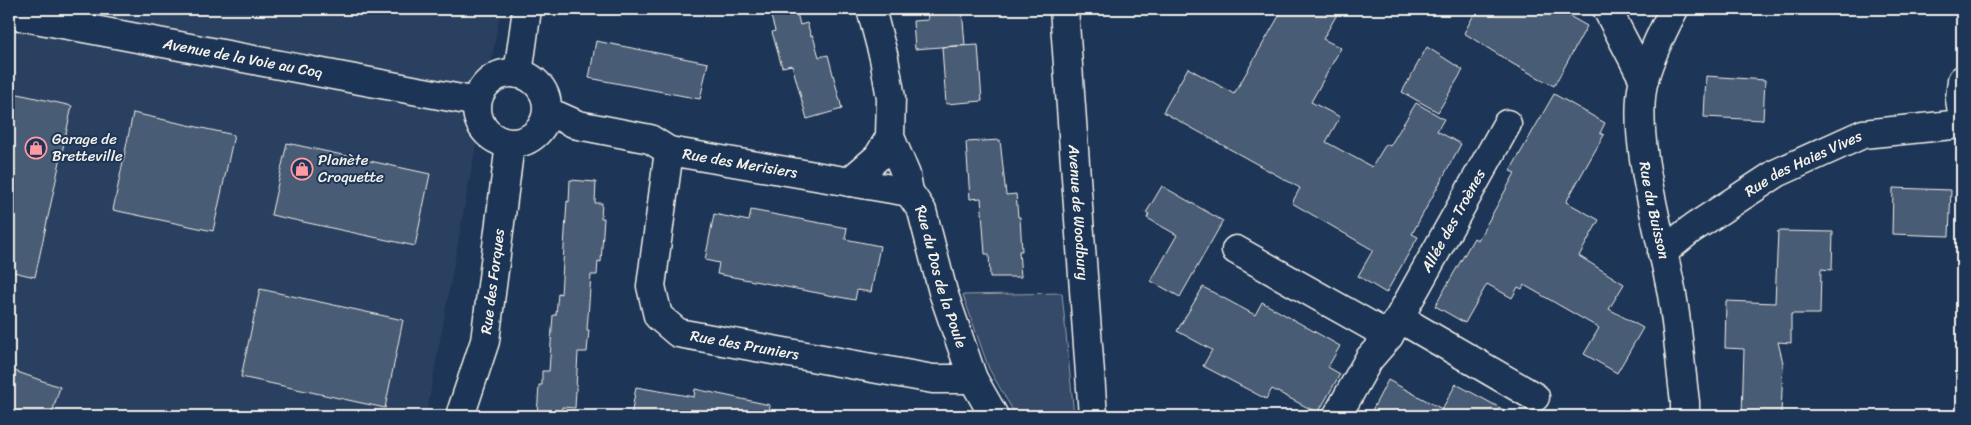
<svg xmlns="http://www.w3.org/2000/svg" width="1971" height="425" viewBox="0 0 1971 425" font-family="Sriracha,sans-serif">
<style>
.built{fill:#2a4060}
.green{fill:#354a67;stroke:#949ea8}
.building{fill:#485b74;stroke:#f4f1e8}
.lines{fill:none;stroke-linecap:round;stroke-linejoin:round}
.minor-casing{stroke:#f4f1e8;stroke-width:31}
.minor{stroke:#1d3557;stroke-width:28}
.labels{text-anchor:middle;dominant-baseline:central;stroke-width:4;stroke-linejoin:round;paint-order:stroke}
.street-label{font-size:15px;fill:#f4f1e8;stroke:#1d3557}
.poi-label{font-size:15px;fill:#f4f1e8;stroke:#1d3557;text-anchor:start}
</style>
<rect width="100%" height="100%" fill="#1d3557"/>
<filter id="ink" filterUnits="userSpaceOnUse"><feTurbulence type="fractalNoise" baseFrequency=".02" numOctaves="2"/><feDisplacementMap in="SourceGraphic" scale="10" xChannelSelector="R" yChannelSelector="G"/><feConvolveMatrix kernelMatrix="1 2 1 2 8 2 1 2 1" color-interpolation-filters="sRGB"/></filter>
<g filter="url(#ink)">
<path class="built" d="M 9,9 L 501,9 L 426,416 L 9,416 Z"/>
<path class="green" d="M 1062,293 L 1074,416 L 1016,416 L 989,369 L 963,295 Z"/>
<path class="building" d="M 769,9 L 796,9 L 800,25 L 807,23 L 811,36 L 813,36 L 819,57 L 828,55 L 842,109 L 807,119 L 792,65 L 782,67 L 772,32 L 775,31 Z
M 927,9 L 962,9 L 965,45 L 915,49 L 913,21 L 928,20 Z
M 1283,9 L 1340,9 L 1323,39 L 1341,48 L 1311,102 L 1340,117 L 1326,142 L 1372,167 L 1386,144 L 1390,146 L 1416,103 L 1444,119 L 1437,131 L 1461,144 L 1412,234 L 1418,237 L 1386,293 L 1358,276 L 1373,250 L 1292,203 L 1300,188 L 1163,112 L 1188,68 L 1234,94 Z
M 1477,9 L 1557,9 L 1587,26 L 1554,86 L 1513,64 L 1464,33 Z
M 596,41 L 708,63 L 700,99 L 589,78 Z
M 978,45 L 982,101 L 946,104 L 942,47 Z
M 1427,47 L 1463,70 L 1438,112 L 1402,92 Z
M 1706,76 L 1765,80 L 1763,120 L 1704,117 Z
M 9,92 L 72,106 L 35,277 L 9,271 Z
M 1554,94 L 1605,123 L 1600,133 L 1604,135 L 1566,202 L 1599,220 L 1579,256 L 1624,284 L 1609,309 L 1643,328 L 1617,373 L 1584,354 L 1599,328 L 1524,285 L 1522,289 L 1518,287 L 1512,298 L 1487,284 L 1465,323 L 1435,306 L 1474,238 L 1478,240 L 1515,173 L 1510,171 Z
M 133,113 L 234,135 L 213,231 L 113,210 Z
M 1000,140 L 1006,195 L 1016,194 L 1018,217 L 1020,217 L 1022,251 L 1019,251 L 1021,277 L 990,277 L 989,254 L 985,254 L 981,198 L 970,199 L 966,142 Z
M 287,143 L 430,174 L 415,246 L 271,215 Z
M 570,180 L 596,182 L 595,203 L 602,203 L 601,218 L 604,218 L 601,262 L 598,261 L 597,275 L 591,275 L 587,330 L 589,330 L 587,352 L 578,352 L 575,408 L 562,407 L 562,416 L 537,416 L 539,385 L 542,385 L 542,371 L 549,371 L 553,315 L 556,315 L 558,293 L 561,294 L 567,201 L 569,202 Z
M 1162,186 L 1223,221 L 1180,297 L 1151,281 L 1177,235 L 1147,218 L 1149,214 L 1146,213 Z
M 1893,188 L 1951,190 L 1949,236 L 1892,234 Z
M 751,210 L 847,228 L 845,239 L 880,246 L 871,292 L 857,290 L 855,300 L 717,274 L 719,263 L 705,260 L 714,214 L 749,221 Z
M 1778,231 L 1833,232 L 1832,270 L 1821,269 L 1820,314 L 1791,314 L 1791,343 L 1778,342 L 1783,363 L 1781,416 L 1742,416 L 1744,349 L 1725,348 L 1726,301 L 1775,303 Z
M 1203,287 L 1255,315 L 1262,302 L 1340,346 L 1328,367 L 1340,374 L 1318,413 L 1272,389 L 1266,399 L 1203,366 L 1212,350 L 1177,331 Z
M 260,289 L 403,320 L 385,408 L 241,377 Z
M 9,369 L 60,387 L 51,416 L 9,416 Z
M 1388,380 L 1442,409 L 1456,384 L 1515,416 L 1369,416 Z
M 636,387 L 694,397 L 695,389 L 770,405 L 769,416 L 631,416 Z"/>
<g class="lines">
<g class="minor-casing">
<g id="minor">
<path id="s1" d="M 871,9 L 884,58 L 891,98 L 890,137 L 906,175 L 909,192 L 922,211 L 943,292 L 973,379 L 994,416"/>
<path id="s2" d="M 1064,9 L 1093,416"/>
<path d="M 1607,9 L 1644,80"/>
<path id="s3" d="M 1674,9 C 1663,31 1651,54 1644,79 C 1630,135 1660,231 1671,289 C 1678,326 1680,364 1685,402 L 1685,416"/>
<path id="s4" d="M 9,14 L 477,102"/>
<circle cx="512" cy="108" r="35"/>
<path d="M 518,74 L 527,9"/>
<path d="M 1962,80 L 1960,99 L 1962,112"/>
<path id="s5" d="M 547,114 L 558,116 L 578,125 L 650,139 L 669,151 L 909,192"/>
<path id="s6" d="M 669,151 L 651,286 L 658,316 L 678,333 L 933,379 L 973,379"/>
<path d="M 849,182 L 878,157 L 890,137"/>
<path d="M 1236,250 L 1389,336"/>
<path id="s7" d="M 1662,253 L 1690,230 L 1777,173 L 1863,134 L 1962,124"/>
<path d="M 1399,318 L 1535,397"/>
<path id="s8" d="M 460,416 L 485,341 L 510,144"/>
<path id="s9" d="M 1337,416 L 1369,359 L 1389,336 L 1507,124"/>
</g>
</g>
<use href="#minor" class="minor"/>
</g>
</g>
<defs>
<g id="shop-ring" transform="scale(1.125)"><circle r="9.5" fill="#1d3557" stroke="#ff9aa2" stroke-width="1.5"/><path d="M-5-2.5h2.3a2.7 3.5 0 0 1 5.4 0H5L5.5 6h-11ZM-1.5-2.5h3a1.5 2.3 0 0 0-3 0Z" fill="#ff9aa2"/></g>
</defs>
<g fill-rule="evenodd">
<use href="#shop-ring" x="36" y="148"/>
<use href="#shop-ring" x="302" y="169"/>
</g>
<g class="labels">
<g class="street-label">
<text stroke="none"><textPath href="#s4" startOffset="238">Avenue de la Voie au Coq</textPath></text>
<text stroke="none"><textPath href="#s5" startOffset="201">Rue des Merisiers</textPath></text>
<text stroke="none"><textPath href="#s7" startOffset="168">Rue des Haies Vives</textPath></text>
<text stroke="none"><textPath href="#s3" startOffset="209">Rue du Buisson</textPath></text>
<text stroke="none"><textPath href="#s2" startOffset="204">Avenue de Woodbury</textPath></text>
<text stroke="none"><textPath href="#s9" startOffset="228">Allée des Troènes</textPath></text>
<text stroke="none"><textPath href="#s1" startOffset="280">Rue du Dos de la Poule</textPath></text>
<text stroke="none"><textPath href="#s8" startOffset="139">Rue des Forques</textPath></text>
<text stroke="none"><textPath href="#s6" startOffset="261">Rue des Pruniers</textPath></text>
</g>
<g class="poi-label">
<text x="52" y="139">Garage de<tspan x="52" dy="17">Bretteville</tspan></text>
<text x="318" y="160">Planète<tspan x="318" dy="17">Croquette</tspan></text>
</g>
</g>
<rect width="1971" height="425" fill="none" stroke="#1d3557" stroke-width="30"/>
<rect x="15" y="15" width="1941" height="395" fill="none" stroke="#f4f1e8" stroke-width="2" filter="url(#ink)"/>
</svg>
